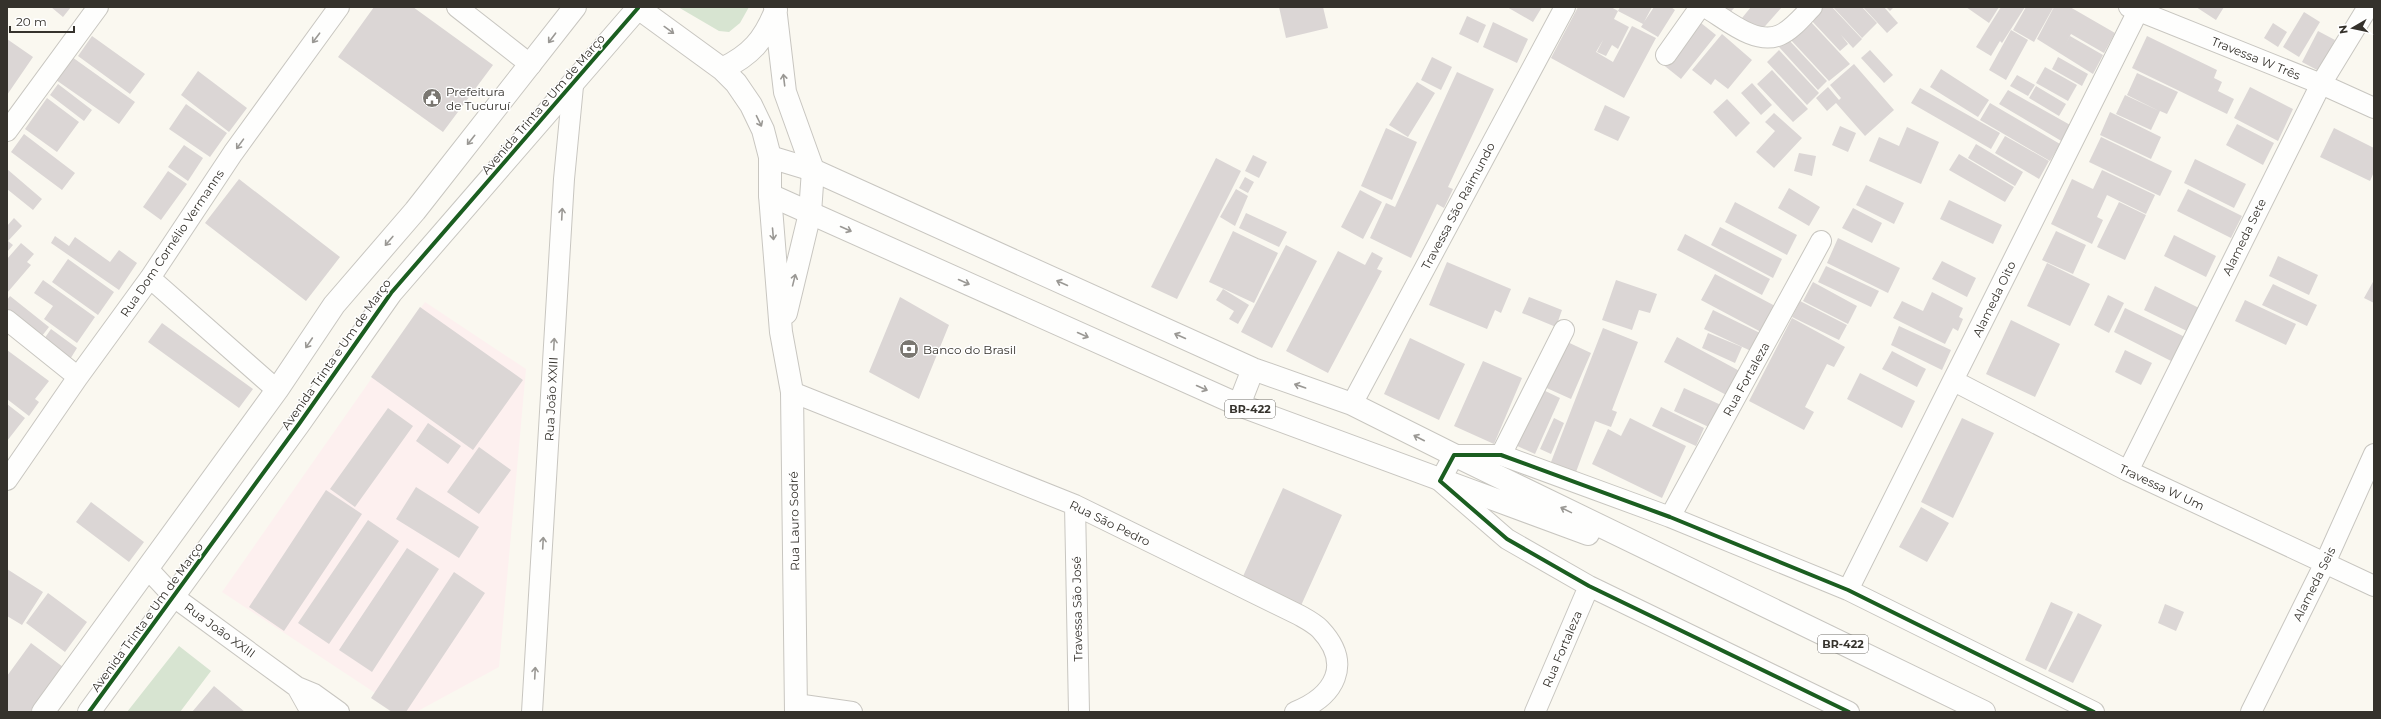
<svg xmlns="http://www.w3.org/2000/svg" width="2381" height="719" viewBox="0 0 2381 719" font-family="Montserrat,sans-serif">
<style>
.education{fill:#fdf0ef}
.green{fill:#d7e4d1}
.building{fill:#dbd6d5}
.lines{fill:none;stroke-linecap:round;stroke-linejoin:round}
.street-casing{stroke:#c8c6c0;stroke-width:22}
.secondary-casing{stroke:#c8c6c0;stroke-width:24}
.primary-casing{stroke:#c8c6c0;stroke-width:24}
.street{stroke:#fefefd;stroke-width:20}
.secondary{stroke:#fefefd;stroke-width:22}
.primary{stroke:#fefefd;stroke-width:22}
.cycleway-casing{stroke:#fff;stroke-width:6}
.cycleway{stroke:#1b5e20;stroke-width:4}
.oneway{stroke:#9a9894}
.labels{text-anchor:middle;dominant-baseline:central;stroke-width:3;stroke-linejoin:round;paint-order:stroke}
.shield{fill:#fff;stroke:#72706b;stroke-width:1}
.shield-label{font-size:11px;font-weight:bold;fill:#35322c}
.street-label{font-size:12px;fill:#35322c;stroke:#fff}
.poi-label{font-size:12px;fill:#35322c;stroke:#fff;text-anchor:start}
</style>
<rect width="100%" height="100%" fill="#faf8f0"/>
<path class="education" d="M 425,302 L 526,369 L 499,667 L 416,712 L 404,712 L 222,592 Z"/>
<path class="green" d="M 678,7 L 749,7 L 740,23 L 729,32 L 719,31 Z
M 179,646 L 211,671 L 180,712 L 127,712 Z"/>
<path class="building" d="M 51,7 L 71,7 L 63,17 Z
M 374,7 L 413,7 L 493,65 L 443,132 L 338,57 Z
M 1279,7 L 1323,7 L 1328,28 L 1286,38 Z
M 1507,7 L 1542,7 L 1533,22 Z
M 1578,7 L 1611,7 L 1618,11 L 1614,19 L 1629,27 L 1618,49 L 1612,45 L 1606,56 L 1597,52 L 1603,40 L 1596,52 L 1613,62 L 1632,26 L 1656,38 L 1624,98 L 1551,58 Z
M 1620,7 L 1652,7 L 1644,22 L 1654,7 L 1671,7 L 1675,10 L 1658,37 L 1641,27 L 1643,24 L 1618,11 Z
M 1713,7 L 1735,7 L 1725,18 Z
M 1751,7 L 1782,7 L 1759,33 L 1742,18 Z
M 1824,7 L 1832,7 L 1862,39 L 1853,48 L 1841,35 L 1848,44 L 1840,51 L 1811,20 Z
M 1833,7 L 1862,7 L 1877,23 L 1862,38 Z
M 1863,7 L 1884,7 L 1898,23 L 1887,33 Z
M 1886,7 L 1894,7 L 1890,11 Z
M 1966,7 L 1999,7 L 1989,23 Z
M 2001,7 L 2025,7 L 2002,43 L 2000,41 L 1991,56 L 1976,47 Z
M 2026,7 L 2053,8 L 2034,42 L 2013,30 Z
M 2054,7 L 2070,7 L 2115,33 L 2104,53 L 2071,34 L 2065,45 L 2070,36 L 2103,55 L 2093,74 L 2037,39 Z
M 2196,7 L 2224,7 L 2216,20 Z
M 2304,12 L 2320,22 L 2299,57 L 2283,47 Z
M 1467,16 L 1486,25 L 1478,43 L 1459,34 Z
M 1696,19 L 1716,35 L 1681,79 L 1661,63 Z
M 1810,21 L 1850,64 L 1829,81 L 1790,39 Z
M 1493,22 L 1528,39 L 1517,63 L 1483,47 Z
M 2273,23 L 2287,32 L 2278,47 L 2264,38 Z
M 2011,30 L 2028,40 L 2006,80 L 1989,70 Z
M 2318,31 L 2335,40 L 2319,71 L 2302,62 Z
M 1722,34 L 1752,60 L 1728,89 L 1715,79 L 1711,85 L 1692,70 Z
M 92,36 L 145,74 L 130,94 L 78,56 Z
M 2147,36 L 2217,70 L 2214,78 L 2222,82 L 2218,91 L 2234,99 L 2227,114 L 2132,68 Z
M 7,39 L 33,57 L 7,95 Z
M 1788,39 L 1827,81 L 1818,90 L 1779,47 Z
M 1779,50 L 1819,93 L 1807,105 L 1767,62 Z
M 1870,50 L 1893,75 L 1884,83 L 1861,58 Z
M 72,57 L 135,102 L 119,124 L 56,80 Z
M 1432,57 L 1452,67 L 1441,90 L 1421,80 Z
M 2058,57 L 2088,74 L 2082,86 L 2052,69 Z
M 1854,64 L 1894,110 L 1865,136 L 1836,103 L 1827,111 L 1816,98 L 1828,87 L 1839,100 L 1841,98 L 1830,85 Z
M 2045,67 L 2077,85 L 2068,101 L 2036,83 Z
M 1941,69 L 1989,100 L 1978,117 L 1930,87 Z
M 1772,70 L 1808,109 L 1793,122 L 1757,84 Z
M 198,71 L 247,108 L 229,132 L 181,95 Z
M 1457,72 L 1494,89 L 1448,187 L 1453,189 L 1444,208 L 1437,204 L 1411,258 L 1370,238 L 1386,203 L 1395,207 Z
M 2137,73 L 2178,92 L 2167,114 L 2160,111 L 2151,130 L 2116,114 L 2125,95 L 2159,111 L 2127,95 Z
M 2017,75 L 2035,85 L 2028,96 L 2010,86 Z
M 1417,82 L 1435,93 L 1408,137 L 1389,125 Z
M 1752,83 L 1772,105 L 1761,115 L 1741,93 Z
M 58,84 L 92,110 L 84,121 L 50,95 Z
M 2036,86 L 2066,104 L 2059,116 L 2029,98 Z
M 2250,87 L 2293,109 L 2278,141 L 2234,118 Z
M 1920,88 L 2000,133 L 1991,149 L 1911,103 Z
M 2008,90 L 2072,126 L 2063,142 L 1999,104 Z
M 47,98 L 79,122 L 57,152 L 25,129 Z
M 1727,99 L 1750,123 L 1736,137 L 1713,112 Z
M 1990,103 L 2060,144 L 2050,161 L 1980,120 Z
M 186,104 L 227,133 L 210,157 L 169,129 Z
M 1605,105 L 1630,117 L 1618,141 L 1594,130 Z
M 2110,112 L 2161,137 L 2151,159 L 2100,135 Z
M 1774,113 L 1802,138 L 1774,168 L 1756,152 L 1775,131 L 1765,122 Z
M 2237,124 L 2274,143 L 2263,165 L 2226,145 Z
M 1840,126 L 1856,133 L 1848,152 L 1832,145 Z
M 1907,127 L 1939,142 L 1921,184 L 1869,161 L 1879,137 L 1899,146 Z
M 1386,128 L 1417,142 L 1392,200 L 1361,186 Z
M 2334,128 L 2374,148 L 2374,172 L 2370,181 L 2320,157 Z
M 24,134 L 75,173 L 62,190 L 11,152 Z
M 2005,136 L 2049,161 L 2039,179 L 1995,153 Z
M 2101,137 L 2172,171 L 2160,196 L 2089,162 Z
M 1976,144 L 2023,172 L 2015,186 L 1968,158 Z
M 184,145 L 203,158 L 188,181 L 168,167 Z
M 1799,153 L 1816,156 L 1812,176 L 1794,171 Z
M 1959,154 L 2014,187 L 2005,202 L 1949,170 Z
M 1253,155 L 1267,162 L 1259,178 L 1245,171 Z
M 1216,158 L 1241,171 L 1177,299 L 1151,287 Z
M 2195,159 L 2246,184 L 2234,208 L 2184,183 Z
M 7,169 L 42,199 L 33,210 L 7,189 Z
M 2102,170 L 2155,195 L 2146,214 L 2107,195 L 2097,217 L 2103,220 L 2092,244 L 2051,224 L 2072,179 L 2093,189 Z
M 168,171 L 187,184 L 161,220 L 143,207 Z
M 1245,177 L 1254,182 L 1248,193 L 1239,188 Z
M 239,179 L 340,257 L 306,301 L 205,223 Z
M 1866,185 L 1904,203 L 1894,224 L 1856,205 Z
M 1789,188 L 1820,207 L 1809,226 L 1778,208 Z
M 1236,189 L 1248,196 L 1235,226 L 1220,217 Z
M 2188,189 L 2242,216 L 2231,238 L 2177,211 Z
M 1360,190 L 1382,202 L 1363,239 L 1341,227 Z
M 1949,200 L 2002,225 L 1993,244 L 1940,219 Z
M 1735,202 L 1797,235 L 1787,255 L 1725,222 Z
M 2119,202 L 2146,215 L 2125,260 L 2097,247 Z
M 1853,208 L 1882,223 L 1872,243 L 1842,228 Z
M 1246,213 L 1287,232 L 1279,247 L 1239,228 Z
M 14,218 L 22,226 L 8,241 L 13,245 L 7,252 L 7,226 Z
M 1720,227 L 1782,259 L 1773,278 L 1711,245 Z
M 1233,231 L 1278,253 L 1254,303 L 1209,282 Z
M 2056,231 L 2086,245 L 2073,274 L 2042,260 Z
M 1685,234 L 1770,279 L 1762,295 L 1677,250 Z
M 2174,235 L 2216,256 L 2206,277 L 2164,256 Z
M 55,236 L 69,246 L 75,237 L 110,262 L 119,250 L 137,263 L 119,290 L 51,243 Z
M 1838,238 L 1900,268 L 1888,293 L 1827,263 Z
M 21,243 L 34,254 L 27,262 L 31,265 L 7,293 L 7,259 Z
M 1286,245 L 1317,261 L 1272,348 L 1241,332 Z
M 1338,251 L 1365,265 L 1372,252 L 1383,258 L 1377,269 L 1382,271 L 1328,373 L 1286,351 Z
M 2278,256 L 2318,275 L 2309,295 L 2269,276 Z
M 68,259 L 114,292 L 98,315 L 52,282 Z
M 1942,261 L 1976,278 L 1967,297 L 1932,279 Z
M 1447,262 L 1511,289 L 1501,313 L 1495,310 L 1487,329 L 1429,305 Z
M 2047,263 L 2090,284 L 2070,326 L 2027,306 Z
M 1826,266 L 1879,291 L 1871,307 L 1818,282 Z
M 1715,274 L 1777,307 L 1763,333 L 1701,300 Z
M 43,280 L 95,317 L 77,343 L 44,319 L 53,306 L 34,293 Z
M 1616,280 L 1657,294 L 1650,313 L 1639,310 L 1632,330 L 1602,320 Z
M 2374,280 L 2374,303 L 2364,298 Z
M 1813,282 L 1857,306 L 1848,324 L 1803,301 Z
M 2273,284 L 2317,305 L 2307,326 L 2262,305 Z
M 2155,286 L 2205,311 L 2193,334 L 2144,310 Z
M 1223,289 L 1249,305 L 1238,324 L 1229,319 L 1234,311 L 1216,300 Z
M 1932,292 L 1963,308 L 1959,317 L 1963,319 L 1958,331 L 1953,328 L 1945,344 L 1893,318 L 1902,301 L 1923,311 Z
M 2108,295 L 2124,303 L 2109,333 L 2094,325 Z
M 10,296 L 49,327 L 38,341 L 7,317 L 7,300 Z
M 900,297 L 949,325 L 919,399 L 869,372 Z
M 1529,297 L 1562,310 L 1556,327 L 1522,313 Z
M 2245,300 L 2296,324 L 2286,345 L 2235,321 Z
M 1800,301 L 1847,325 L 1839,340 L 1792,317 Z
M 420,307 L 523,380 L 473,450 L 371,377 Z
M 2125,308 L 2189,339 L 2177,364 L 2114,332 Z
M 1713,310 L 1760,333 L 1751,351 L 1704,329 Z
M 1792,318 L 1845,347 L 1834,367 L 1827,364 L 1805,407 L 1814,412 L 1804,430 L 1749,401 Z
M 2011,320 L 2060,344 L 2035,397 L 1986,374 Z
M 162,323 L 253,389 L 239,408 L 148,342 Z
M 1899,326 L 1951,350 L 1942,370 L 1891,345 Z
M 1603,328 L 1638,342 L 1612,410 L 1617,412 L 1611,427 L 1595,421 L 1576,472 L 1551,462 Z
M 51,329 L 77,348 L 69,361 L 42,342 Z
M 1708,333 L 1742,347 L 1735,363 L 1702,348 Z
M 1677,337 L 1745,374 L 1732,398 L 1664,362 Z
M 1410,338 L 1465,364 L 1439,420 L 1384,394 Z
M 1561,339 L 1591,353 L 1571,399 L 1540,385 Z
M 7,350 L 49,381 L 35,399 L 39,402 L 29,416 L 7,399 Z
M 2125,350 L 2152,363 L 2141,385 L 2115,372 Z
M 1892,351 L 1926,369 L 1917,387 L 1882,369 Z
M 1483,361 L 1522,378 L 1494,444 L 1454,426 Z
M 1860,373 L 1915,401 L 1902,428 L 1847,399 Z
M 1539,388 L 1560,398 L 1535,454 L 1513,444 Z
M 1684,388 L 1721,405 L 1711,428 L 1674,411 Z
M 7,404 L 25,418 L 7,441 Z
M 1661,407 L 1704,428 L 1696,446 L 1652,426 Z
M 388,408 L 413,426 L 355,507 L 330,489 Z
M 1554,418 L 1564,423 L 1551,454 L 1540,449 Z
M 1630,418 L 1686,446 L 1662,498 L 1592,464 L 1608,429 L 1621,436 Z
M 1962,418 L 1994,433 L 1953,518 L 1921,502 Z
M 428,423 L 461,446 L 448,464 L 416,441 Z
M 479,447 L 511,470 L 479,514 L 447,492 Z
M 416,487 L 479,527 L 459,558 L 396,519 Z
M 1283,488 L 1342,515 L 1299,610 L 1240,583 Z
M 326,490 L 362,514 L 284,631 L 249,607 Z
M 91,502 L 144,542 L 129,562 L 76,522 Z
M 1921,507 L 1949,523 L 1927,562 L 1899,547 Z
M 368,520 L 399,541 L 329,644 L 298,623 Z
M 407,548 L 439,569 L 372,672 L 339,650 Z
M 7,569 L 43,592 L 22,625 L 7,616 Z
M 454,572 L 485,593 L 406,712 L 392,712 L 371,698 Z
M 48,593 L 87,622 L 65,652 L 26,623 Z
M 2051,602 L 2073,612 L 2046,670 L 2025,660 Z
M 2165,604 L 2184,612 L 2176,631 L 2158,623 Z
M 2078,613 L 2102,625 L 2073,683 L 2048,671 Z
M 31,643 L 63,667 L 30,712 L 9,712 L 7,710 L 7,676 Z
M 214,686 L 245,712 L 192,712 Z"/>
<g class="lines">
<g class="street-casing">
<path id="street" d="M 457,7 L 531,65
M 1705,7 C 1726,19 1755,46 1780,35 C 1792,30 1803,16 1812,7
M 2129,7 L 2321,84 L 2374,108
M 1666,55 L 1700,7
M 7,131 L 98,7
M 150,278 L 277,390
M 7,320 L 78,377
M 1954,381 L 2128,471 L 2374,586
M 792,392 L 1075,505 L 1299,615 C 1306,619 1314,623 1320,629 C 1353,664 1335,696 1295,712
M 1352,404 L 1565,7
M 1501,455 L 1564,330
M 2128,471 L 2321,84 L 2368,7
M 7,480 L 78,377 L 150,278 L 233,153 L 339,7
M 1075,505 L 1079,712
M 1670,517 L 1821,241
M 147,568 L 174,597 L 297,687 L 314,694 L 339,712
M 1848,590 L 2140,7
M 297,687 L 311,712
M 796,704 L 852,712
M 532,712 L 564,179 L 573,86
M 1535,712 L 1589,586
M 1849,712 L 1589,586 L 1507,539 L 1440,481 L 1454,455 L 1501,455 L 1670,517 L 1848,590 L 2094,712
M 2251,712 L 2325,563 L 2374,454"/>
</g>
<g class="secondary-casing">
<path id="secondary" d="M 637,7 L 722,69 L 736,83 L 751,105 L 763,130 L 770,157 L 770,195 L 781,332 L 792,392 L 796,712
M 775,7 L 785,92 L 813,170 L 810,213 L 786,313
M 722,69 C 751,55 764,40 776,10
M 43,712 L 277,390 L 334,305 L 415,211 L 575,7
M 89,712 L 299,424 L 391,293 L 638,8"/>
</g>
<g class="primary-casing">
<path id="primary" d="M 770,157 L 813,170 L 1253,369 L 1352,404 L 1454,455 L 1984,712
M 770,195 L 1239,405 L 1588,534
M 1239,405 L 1253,369"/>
</g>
<use href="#street" class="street"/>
<use href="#secondary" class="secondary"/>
<use href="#primary" class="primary"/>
<g class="cycleway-casing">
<path id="cycleway" d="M 89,712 L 299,424 L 391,293 L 638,8
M 1849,712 L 1589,586 L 1507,539 L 1440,481 L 1454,455 L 1501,455 L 1670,517 L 1848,590 L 2094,712"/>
</g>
<use href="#cycleway" class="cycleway"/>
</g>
<defs><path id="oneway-shaft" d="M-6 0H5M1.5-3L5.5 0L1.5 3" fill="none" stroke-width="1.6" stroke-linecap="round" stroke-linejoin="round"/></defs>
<g class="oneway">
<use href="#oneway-shaft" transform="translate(669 30) rotate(36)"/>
<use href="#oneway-shaft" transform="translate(316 38) rotate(127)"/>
<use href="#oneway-shaft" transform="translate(552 38) rotate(127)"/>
<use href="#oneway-shaft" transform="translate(784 80) rotate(-97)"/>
<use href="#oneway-shaft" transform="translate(759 121) rotate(64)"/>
<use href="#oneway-shaft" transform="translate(471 140) rotate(129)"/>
<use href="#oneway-shaft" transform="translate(240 144) rotate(126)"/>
<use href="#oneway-shaft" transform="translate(562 214) rotate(-87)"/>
<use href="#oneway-shaft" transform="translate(846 229) rotate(24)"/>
<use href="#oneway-shaft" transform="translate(773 234) rotate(85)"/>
<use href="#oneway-shaft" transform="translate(389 241) rotate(130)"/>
<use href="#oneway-shaft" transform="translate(794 280) rotate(-76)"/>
<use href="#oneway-shaft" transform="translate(964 282) rotate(24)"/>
<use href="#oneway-shaft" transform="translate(1062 283) rotate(-156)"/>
<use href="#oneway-shaft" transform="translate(1083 335) rotate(24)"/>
<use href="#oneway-shaft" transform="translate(1180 336) rotate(-156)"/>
<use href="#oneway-shaft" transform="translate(309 343) rotate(124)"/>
<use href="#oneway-shaft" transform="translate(554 344) rotate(-87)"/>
<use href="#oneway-shaft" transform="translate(1300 386) rotate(-161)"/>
<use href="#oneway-shaft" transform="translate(1202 388) rotate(24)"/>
<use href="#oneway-shaft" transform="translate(1419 438) rotate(-153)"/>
<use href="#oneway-shaft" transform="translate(1566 510) rotate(-154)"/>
<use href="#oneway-shaft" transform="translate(543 543) rotate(-87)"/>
<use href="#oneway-shaft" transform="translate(535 673) rotate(-87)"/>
</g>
<defs>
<g id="civic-disc" transform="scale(1)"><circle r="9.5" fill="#7a7771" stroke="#fff"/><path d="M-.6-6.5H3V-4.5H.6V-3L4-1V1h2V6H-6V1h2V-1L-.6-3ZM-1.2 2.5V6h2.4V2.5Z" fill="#fff"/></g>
<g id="bank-disc" transform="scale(1)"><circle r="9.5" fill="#7a7771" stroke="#fff"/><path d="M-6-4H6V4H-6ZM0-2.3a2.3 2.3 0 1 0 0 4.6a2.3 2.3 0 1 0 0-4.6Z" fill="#fff"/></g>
</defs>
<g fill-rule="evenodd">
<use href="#civic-disc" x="432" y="98"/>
<use href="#bank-disc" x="909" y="349"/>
</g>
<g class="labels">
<g class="shield">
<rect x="1225" y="400" width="50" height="18" rx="3"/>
<rect x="1818" y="635" width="50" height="18" rx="3"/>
</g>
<g class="shield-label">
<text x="1250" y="409">BR-422</text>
<text x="1843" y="644">BR-422</text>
</g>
<g class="street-label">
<text transform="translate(2256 58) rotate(22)">Travessa W Três</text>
<text transform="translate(543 104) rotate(-49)">Avenida Trinta e Um de Março</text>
<text transform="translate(1458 206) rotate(-62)">Travessa São Raimundo</text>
<text transform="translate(2244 237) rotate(-64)">Alameda Sete</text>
<text transform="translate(172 243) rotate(-56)">Rua Dom Cornélio Vermanns</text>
<text transform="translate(1994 299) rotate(-64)">Alameda Oito</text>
<text transform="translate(336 354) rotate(-55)">Avenida Trinta e Um de Março</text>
<text transform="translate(1746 379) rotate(-61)">Rua Fortaleza</text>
<text transform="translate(551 399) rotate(-87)">Rua João XXIII</text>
<text transform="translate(2162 487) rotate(25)">Travessa W Um</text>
<text transform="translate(794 521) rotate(-91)">Rua Lauro Sodré</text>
<text transform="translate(1110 523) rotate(26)">Rua São Pedro</text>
<text transform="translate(2314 584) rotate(-64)">Alameda Seis</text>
<text transform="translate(1077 609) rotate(-91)">Travessa São José</text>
<text transform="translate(147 617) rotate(-54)">Avenida Trinta e Um de Março</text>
<text transform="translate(220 630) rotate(36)">Rua João XXIII</text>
<text transform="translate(1562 649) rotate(-67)">Rua Fortaleza</text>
</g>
<g class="poi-label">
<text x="446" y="91">Prefeitura<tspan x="446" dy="14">de Tucuruí</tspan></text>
<text x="923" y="349">Banco do Brasil</text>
</g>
</g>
<rect width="2381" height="719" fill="none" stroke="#35322c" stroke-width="16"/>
<g transform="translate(2353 28) rotate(261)" stroke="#ffffff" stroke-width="3" paint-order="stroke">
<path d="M0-3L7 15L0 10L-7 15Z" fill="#35322c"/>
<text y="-6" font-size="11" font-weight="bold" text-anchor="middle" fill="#35322c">N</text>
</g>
<path d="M10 26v6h64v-6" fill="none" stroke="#35322c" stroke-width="2"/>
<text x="16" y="26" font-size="12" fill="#35322c" stroke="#ffffff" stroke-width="3" paint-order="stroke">20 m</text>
</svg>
